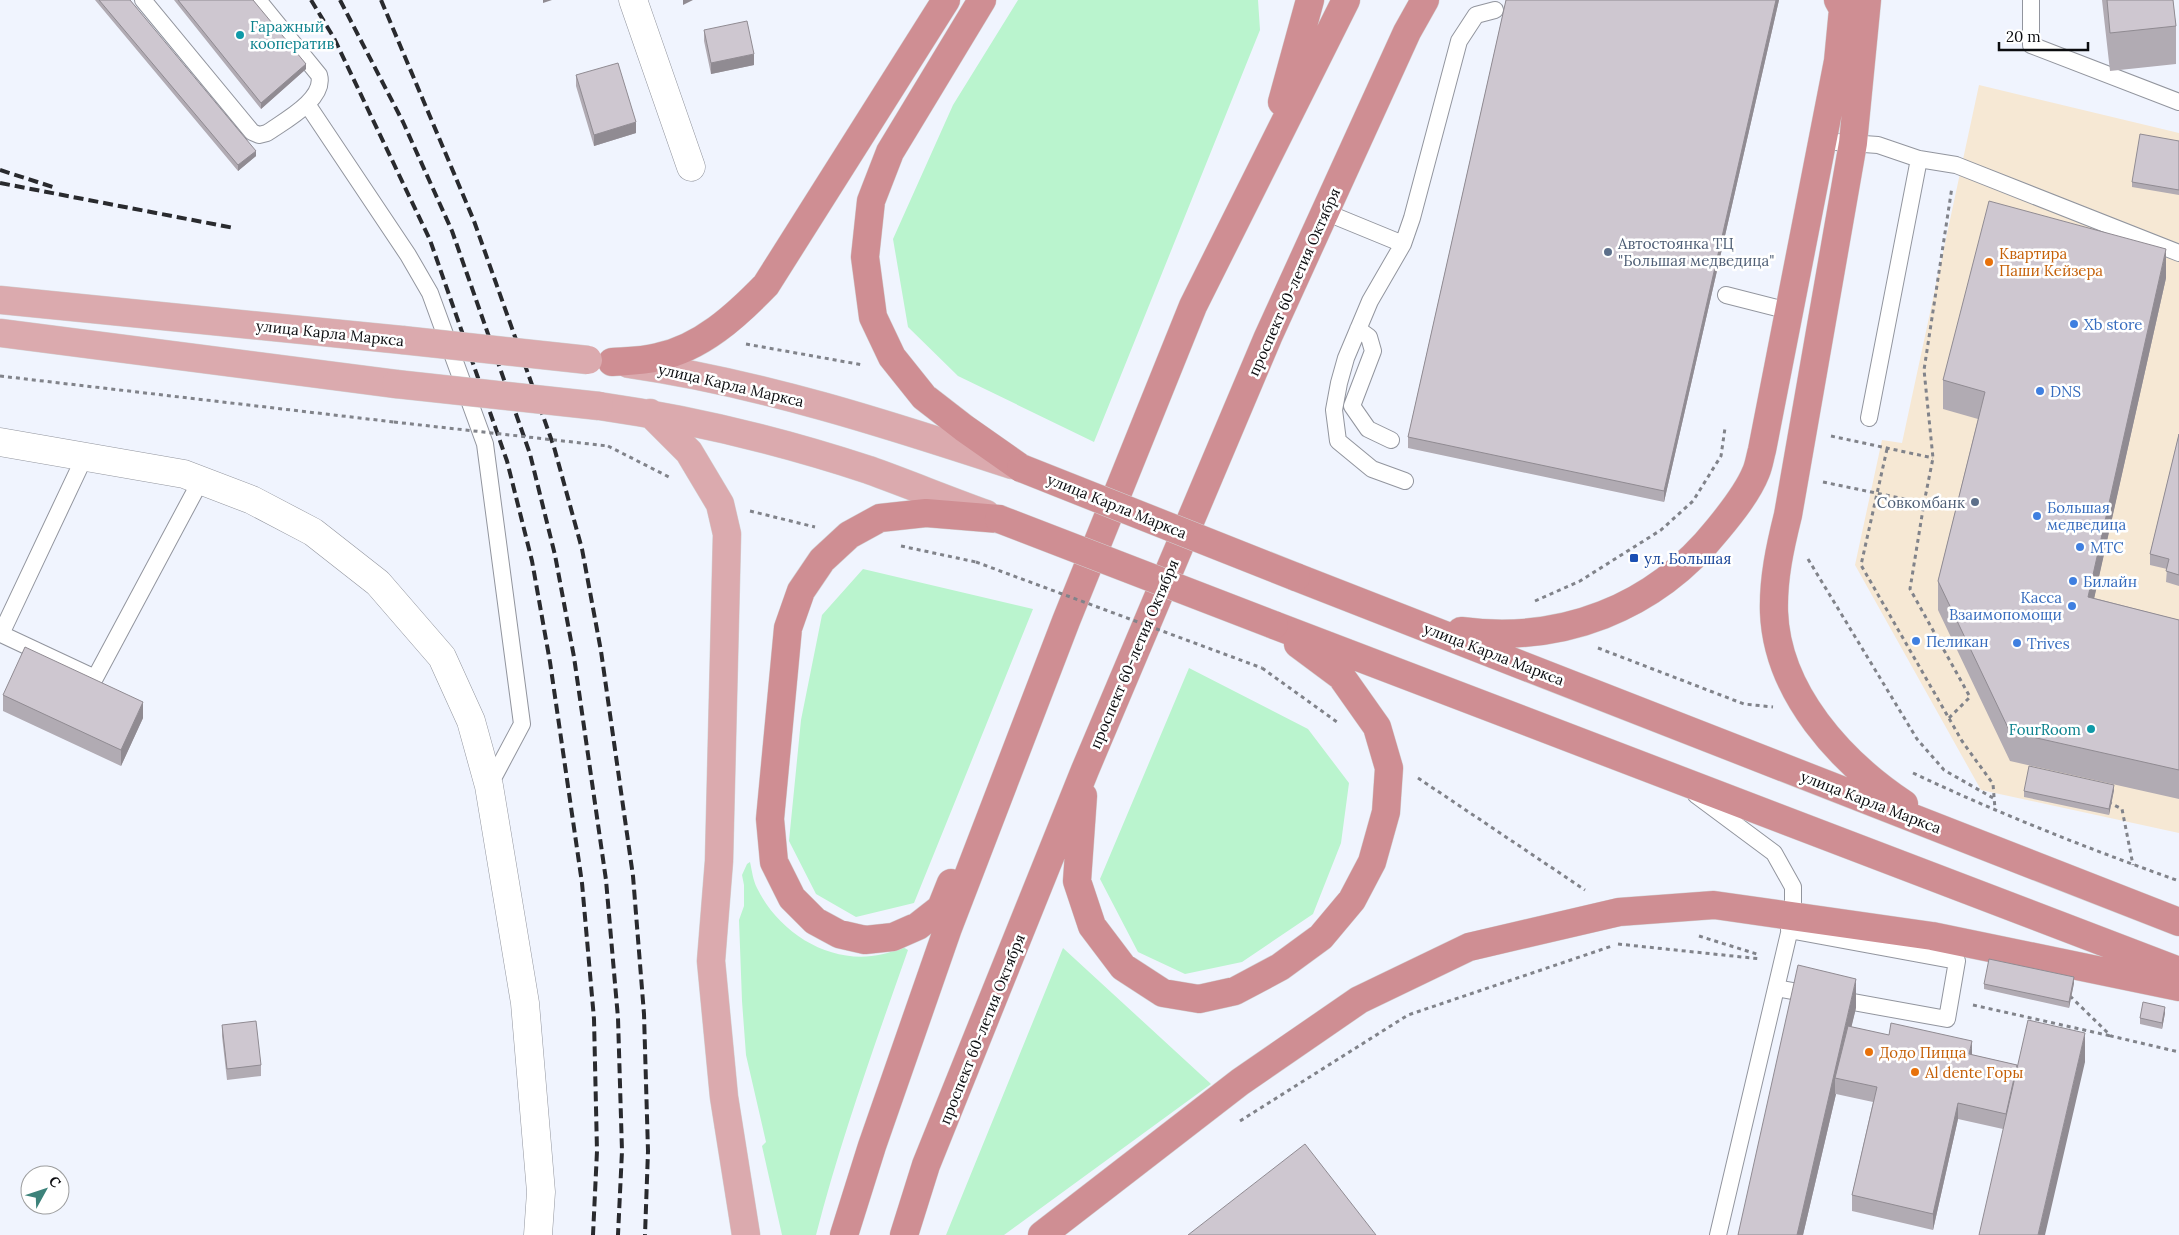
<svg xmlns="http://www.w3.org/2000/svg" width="2179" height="1235" viewBox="0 0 2179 1235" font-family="Lora,serif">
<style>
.commercial{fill:#f6e8d4}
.green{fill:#baf4ce}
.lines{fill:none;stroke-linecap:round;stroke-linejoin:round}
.service-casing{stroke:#92959e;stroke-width:18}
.minor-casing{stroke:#92959e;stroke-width:29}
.primary-casing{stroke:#d3d3d4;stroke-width:29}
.trunk-casing{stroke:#d3d3d4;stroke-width:29}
.path{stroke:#81838a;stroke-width:3;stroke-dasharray:4 4;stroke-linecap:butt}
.service{stroke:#fff;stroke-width:16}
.minor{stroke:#fff;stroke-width:28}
.primary{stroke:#dbaaae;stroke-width:28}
.trunk{stroke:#cf8e93;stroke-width:28}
.rail{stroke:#292a2e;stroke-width:4;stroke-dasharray:10 5;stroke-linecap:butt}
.primary-bridge-casing{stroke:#d3d3d4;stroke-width:29;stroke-linecap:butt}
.trunk-bridge-casing{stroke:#d3d3d4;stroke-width:29;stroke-linecap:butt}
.path-bridge{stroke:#81838a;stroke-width:3;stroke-dasharray:4 4;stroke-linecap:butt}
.primary-bridge{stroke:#dbaaae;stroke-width:28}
.trunk-bridge{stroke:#cf8e93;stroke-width:28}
.wall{fill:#b1abb3}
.shaded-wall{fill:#908b92}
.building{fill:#cec7d0;stroke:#908b92}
.culture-dot{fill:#0f9aa8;stroke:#fff;stroke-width:2}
.service-dot{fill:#5c6f8a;stroke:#fff;stroke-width:2}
.food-dot{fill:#e8710a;stroke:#fff;stroke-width:2}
.shop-dot{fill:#3f7fe0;stroke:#fff;stroke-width:2}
.transit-dot{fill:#1a4fb4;stroke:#fff;stroke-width:2}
.labels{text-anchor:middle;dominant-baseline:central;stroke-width:5;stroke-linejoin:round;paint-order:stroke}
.culture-label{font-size:15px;fill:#0d838f;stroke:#fff;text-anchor:start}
.service-label{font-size:15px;fill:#4e5e75;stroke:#fff;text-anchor:start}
.food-label{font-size:15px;fill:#c56008;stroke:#fff;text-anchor:start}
.street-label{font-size:15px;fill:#0b0c0f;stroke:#fff}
.shop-label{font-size:15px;fill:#366cbe;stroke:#fff;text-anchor:start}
.transit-label{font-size:15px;fill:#164399;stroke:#fff;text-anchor:start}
</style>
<rect width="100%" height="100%" fill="#f0f4fe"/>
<path class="commercial" d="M 1979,85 L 2179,133 L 2179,833 L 1981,790 L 1855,565 L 1882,440 L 1902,443 Z"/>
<path class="green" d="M 1018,0 L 1258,0 L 1260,30 L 1094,442 L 958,376 L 908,327 L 893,239 L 953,105 Z
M 863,569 L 1033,609 L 914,903 L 856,917 L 816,894 L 789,841 L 801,720 L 822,615 Z
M 1189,668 L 1308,729 L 1349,783 L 1341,843 L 1313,914 L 1242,962 L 1185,974 L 1138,952 L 1100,879 Z
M 750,862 C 752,871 753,880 757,888 C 783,941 847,974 903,947 L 908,950 C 875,1044 841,1138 816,1235 L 782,1235 L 762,1146 L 766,1142 L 746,1055 L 742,1001 L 739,920 L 744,906 L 744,885 L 742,875 L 747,864 Z
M 1063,948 L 1211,1084 L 1004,1235 L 946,1235 Z"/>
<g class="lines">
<g class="service-casing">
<path id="service" d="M 143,0 L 252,132 L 259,135 L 267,133 C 284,121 326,99 319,75 L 258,0
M 2031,0 L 2031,45 L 2179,102
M 307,104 L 408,255 L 430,293 L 485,444 L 522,724 L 489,786
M 1822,141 L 1878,145 L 1919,159 L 1956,165 L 2179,253
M 1325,212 L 1403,244
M 1726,295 L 1789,311
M 1358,329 L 1369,337 L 1373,351 L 1352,406 L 1368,429 L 1391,440
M 1869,418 L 1919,159
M 85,456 L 1,634 L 95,678 L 201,480
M 1405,481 L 1372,469 L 1338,441 L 1334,410 L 1339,383 L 1346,358 L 1370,301 L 1403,244 L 1412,218 L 1459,41 L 1476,15 L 1495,10
M 1696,795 L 1774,853 L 1793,887 L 1793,916 L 1718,1235
M 1776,988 L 1947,1019 L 1957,961 L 1789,930"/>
</g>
<g class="minor-casing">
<path id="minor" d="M 633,0 L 691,167
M 0,442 L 184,474 L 252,500 L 313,532 L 378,583 L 442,657 L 471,721 L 489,786 L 525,1003 L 541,1192 L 538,1235"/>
</g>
<g class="primary-casing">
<path id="primary" d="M 0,300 L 402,340
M 0,333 L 396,384
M 629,364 C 760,383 887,424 1012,465
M 599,406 C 690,419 781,441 869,470 C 908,484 947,500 986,514
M 650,413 L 689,452 L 720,504 L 727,534 L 719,861 L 711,961 L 724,1097 L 746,1235"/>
</g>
<g class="trunk-casing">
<path id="trunk" d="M 982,0 L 890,152 L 871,201 L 865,257 L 873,317 L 892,357 L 924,397 L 964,428 L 1021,468
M 1867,0 L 1853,143 L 1788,515 C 1780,547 1773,579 1774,612 C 1777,693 1841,762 1904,804
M 1282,102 L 1310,0
M 612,362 C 627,361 643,361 658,357 C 701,348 736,316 766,285 L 946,0
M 1296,577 L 2179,922
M 1274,625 L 2179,971
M 1461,631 C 1561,644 1654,609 1718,529 C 1732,512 1748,492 1756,472 C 1759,465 1760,457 1762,450 L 1838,61 L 1843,9 L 1838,0
M 1083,796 L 1077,881 L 1092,926 L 1123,967 L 1163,993 L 1199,999 L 1235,991 L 1280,967 L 1321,937 L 1352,900 L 1372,862 L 1386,812 L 1389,768 L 1377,727 L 1341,676 L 1298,644
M 951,883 L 941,908 L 918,926 L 893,937 L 865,940 L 839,934 L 815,921 L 792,898 L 774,862 L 770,819 L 788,628 L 801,591 L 822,560 L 849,535 L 880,518 L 926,513 L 999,519
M 844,1235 L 872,1146 L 948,928 L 1066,621 L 1193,306 L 1346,0
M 904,1235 L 926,1165 L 1085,770 L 1268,337 L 1407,32 L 1425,0
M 1042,1235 L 1240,1082 L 1359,1000 L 1469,947 L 1619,912 L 1714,905 L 1932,936 L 2179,987"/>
</g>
<path class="path" d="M 746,344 L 863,365
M 0,376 L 394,422
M 1831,436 L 1933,458
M 608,446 L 669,477
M 1887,449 L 1861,565 L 1962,741 L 1993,784 L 1995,809
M 1823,482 L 1924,503
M 750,511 L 815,527
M 901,546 L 976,562
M 1808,559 L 1917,739 L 1944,770 L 1993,798
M 1535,601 L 1580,581 L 1661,530 L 1693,501 L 1721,456 L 1725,428
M 1598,648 L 1744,704 L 1773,707
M 1262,668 L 1337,722
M 1949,718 L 1970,697 L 1910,589 L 1924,503 L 1933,458 L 1924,370 L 1952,187
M 1913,773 C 2000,814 2089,849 2179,881
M 1418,778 L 1585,890
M 2108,802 L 2122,809 L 2133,865
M 1699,936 L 1760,955
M 1618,944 L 1761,959
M 2070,996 L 2111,1036 L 2179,1052
M 1973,1005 L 2111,1036
M 1240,1121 L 1408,1015 L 1612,946"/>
<use href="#service" class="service"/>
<use href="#minor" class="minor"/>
<use href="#primary" class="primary"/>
<use href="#trunk" class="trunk"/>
<path class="rail" d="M 311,0 L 334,38 L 430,240 L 507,461 L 532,561 L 550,662 L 582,883 L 594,1019 L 597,1151 L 593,1235
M 340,0 L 403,122 L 452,231 L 530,454 L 555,555 L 574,657 L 606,880 L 618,1018 L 622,1151 L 618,1235
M 381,0 L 474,221 L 554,447 L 582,549 L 601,651 L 633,876 L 644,1014 L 648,1151 L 645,1235
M 0,170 L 56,188
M 0,183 L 234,228"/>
<g class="primary-bridge-casing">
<path id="primary-bridge" d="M 402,340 L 588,360
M 396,384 L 599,406"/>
</g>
<g class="trunk-bridge-casing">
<path id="trunk-bridge" d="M 1021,468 L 1296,577
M 999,519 L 1274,625"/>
</g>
<path class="path-bridge" d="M 394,422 L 608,446
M 976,562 L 1262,668"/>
<use href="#primary-bridge" class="primary-bridge"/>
<use href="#trunk-bridge" class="trunk-bridge"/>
</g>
<path class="wall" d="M 95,0 L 130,0 L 256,156 L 238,171 Z
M 174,0 L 253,0 L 306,69 L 261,109 Z
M 1506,0 L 1779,0 L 1664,502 L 1408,448 L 1408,437 Z
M 2102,0 L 2173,0 L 2176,26 L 2176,64 L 2110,71 Z
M 704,30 L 754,65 L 711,74 L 704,41 Z
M 576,75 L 636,133 L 594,146 L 576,86 Z
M 2179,141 L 2179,195 L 2132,187 L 2132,182 Z
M 2166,278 L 2094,598 L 2179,620 L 2179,799 L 2010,761 L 1938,610 L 1938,581 L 1978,419 L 1943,409 L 1943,380 Z
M 2179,434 L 2179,586 L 2166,582 L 2167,569 L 2150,565 L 2150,554 Z
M 3,695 L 143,718 L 121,766 L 3,711 Z
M 2114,790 L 2109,815 L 2024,797 L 2024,791 Z
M 2074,983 L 2069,1008 L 1984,989 L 1984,984 Z
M 1856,1008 L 1851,1027 L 2017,1065 L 2085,1062 L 2003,1129 L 1958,1119 L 1933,1230 L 1852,1211 L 1852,1195 L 1873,1102 L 1836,1094 L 1803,1235 L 1738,1235 Z
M 2165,1013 L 2162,1029 L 2140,1024 L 2140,1018 Z
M 222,1025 L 261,1065 L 261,1076 L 227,1080 L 222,1036 Z"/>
<path class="shaded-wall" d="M 543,0 L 552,0 L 543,3 Z
M 683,0 L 693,0 L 683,5 Z
M 1776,0 L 1779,0 L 1664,502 L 1664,491 Z
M 754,54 L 754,65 L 711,74 L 711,63 Z
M 306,64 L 306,69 L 261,109 L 261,103 Z
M 636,122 L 636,133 L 594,146 L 594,135 Z
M 256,151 L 256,156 L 238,171 L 238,165 Z
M 2166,249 L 2166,278 L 2088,626 L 2088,597 Z
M 143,702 L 143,718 L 121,766 L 121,750 Z
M 2114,785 L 2114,790 L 2109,815 L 2109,809 Z
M 2074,977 L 2074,983 L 2069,1008 L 2069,1002 Z
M 1856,979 L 1856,1008 L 1839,1079 L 1835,1078 L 1835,1094 L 1836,1094 L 1803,1235 L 1797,1235 Z
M 2165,1007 L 2165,1013 L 2162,1029 L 2162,1023 Z
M 2085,1033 L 2085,1062 L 2045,1235 L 2038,1235 Z
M 1972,1041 L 1972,1057 L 1969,1054 Z
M 1958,1103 L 1958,1119 L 1933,1230 L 1933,1214 Z"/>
<path class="building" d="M 99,0 L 130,0 L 256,151 L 238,165 Z
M 178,0 L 253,0 L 306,64 L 261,103 Z
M 1506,0 L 1776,0 L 1664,491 L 1408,437 Z
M 2107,0 L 2173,0 L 2176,26 L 2110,33 Z
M 747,21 L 754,54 L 711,63 L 704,30 Z
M 618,63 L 636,122 L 594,135 L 576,75 Z
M 2140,134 L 2179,141 L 2179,190 L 2132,182 Z
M 1989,201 L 2166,249 L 2088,597 L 2179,620 L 2179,770 L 2010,732 L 1938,581 L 1985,392 L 1943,380 Z
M 2179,434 L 2179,575 L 2166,571 L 2169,559 L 2150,554 Z
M 25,647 L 143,702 L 121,750 L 3,695 Z
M 2029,766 L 2114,785 L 2109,809 L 2024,791 Z
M 1989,959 L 2074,977 L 2069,1002 L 1984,984 Z
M 1798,965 L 1856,979 L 1797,1235 L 1738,1235 Z
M 2143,1002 L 2165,1007 L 2162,1023 L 2140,1018 Z
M 2028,1020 L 2085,1033 L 2038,1235 L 1979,1235 Z
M 256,1021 L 261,1065 L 227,1069 L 222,1025 Z
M 1891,1023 L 1972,1041 L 1969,1054 L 2017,1065 L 2006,1114 L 1958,1103 L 1933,1214 L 1852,1195 L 1877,1087 L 1835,1078 L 1848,1026 L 1889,1035 Z
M 1305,1144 L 1376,1235 L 1188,1235 Z"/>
<g class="culture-dot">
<circle cx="240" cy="35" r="5"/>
<circle cx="2091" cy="729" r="5"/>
</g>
<g class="service-dot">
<circle cx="1608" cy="252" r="5"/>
<circle cx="1975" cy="502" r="5"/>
</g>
<g class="food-dot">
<circle cx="1989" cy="262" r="5"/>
<circle cx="1869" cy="1052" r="5"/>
<circle cx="1915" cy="1072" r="5"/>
</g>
<g class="shop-dot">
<circle cx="2074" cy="324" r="5"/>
<circle cx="2040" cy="391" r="5"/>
<circle cx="2037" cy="516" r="5"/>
<circle cx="2080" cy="547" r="5"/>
<circle cx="2073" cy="581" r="5"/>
<circle cx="2072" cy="606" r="5"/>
<circle cx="1916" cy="641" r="5"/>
<circle cx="2017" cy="643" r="5"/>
</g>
<rect class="transit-dot" x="1629" y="553" width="10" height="10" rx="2.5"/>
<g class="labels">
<g class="culture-label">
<text x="250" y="26">Гаражный<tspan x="250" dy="17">кооператив</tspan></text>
<text x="2081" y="729" text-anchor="end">FourRoom</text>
</g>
<g class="service-label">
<text x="1618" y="243">Автостоянка ТЦ<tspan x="1618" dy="17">"Большая медведица"</tspan></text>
<text x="1965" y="502" text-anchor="end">Совкомбанк</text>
</g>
<g class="food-label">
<text x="1999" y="253">Квартира<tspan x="1999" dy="17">Паши Кейзера</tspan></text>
<text x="1879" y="1052">Додо Пицца</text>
<text x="1925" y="1072">Al dente Горы</text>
</g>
<g class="street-label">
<text transform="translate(1294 282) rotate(-66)">проспект 60-летия Октября</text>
<text transform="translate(330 333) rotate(6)">улица Карла Маркса</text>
<text transform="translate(731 385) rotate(13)">улица Карла Маркса</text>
<text transform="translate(1117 506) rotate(22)">улица Карла Маркса</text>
<text transform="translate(1134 654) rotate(-67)">проспект 60-летия Октября</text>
<text transform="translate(1494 654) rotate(21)">улица Карла Маркса</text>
<text transform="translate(1871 802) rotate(21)">улица Карла Маркса</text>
<text transform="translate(982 1029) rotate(-68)">проспект 60-летия Октября</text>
</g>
<g class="shop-label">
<text x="2084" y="324">Xb store</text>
<text x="2050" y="391">DNS</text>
<text x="2047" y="507">Большая<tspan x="2047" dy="17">медведица</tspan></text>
<text x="2090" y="547">МТС</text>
<text x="2083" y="581">Билайн</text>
<text x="2062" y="597" text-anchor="end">Касса<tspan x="2062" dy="17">Взаимопомощи</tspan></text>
<text x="1926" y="641">Пеликан</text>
<text x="2027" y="643">Trives</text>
</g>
<g class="transit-label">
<text x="1644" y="558">ул. Большая</text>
</g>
</g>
<g transform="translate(45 1190) rotate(50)"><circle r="24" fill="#ffffff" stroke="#9d9e9f"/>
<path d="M0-4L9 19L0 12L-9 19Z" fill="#3c827a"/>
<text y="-8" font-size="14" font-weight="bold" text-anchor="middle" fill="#0b0c0f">С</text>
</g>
<path d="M1999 42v8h89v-8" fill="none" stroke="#0b0c0f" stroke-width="2.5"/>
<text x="2006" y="42" font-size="15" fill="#0b0c0f" stroke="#ffffff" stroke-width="4" paint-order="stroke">20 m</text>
</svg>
